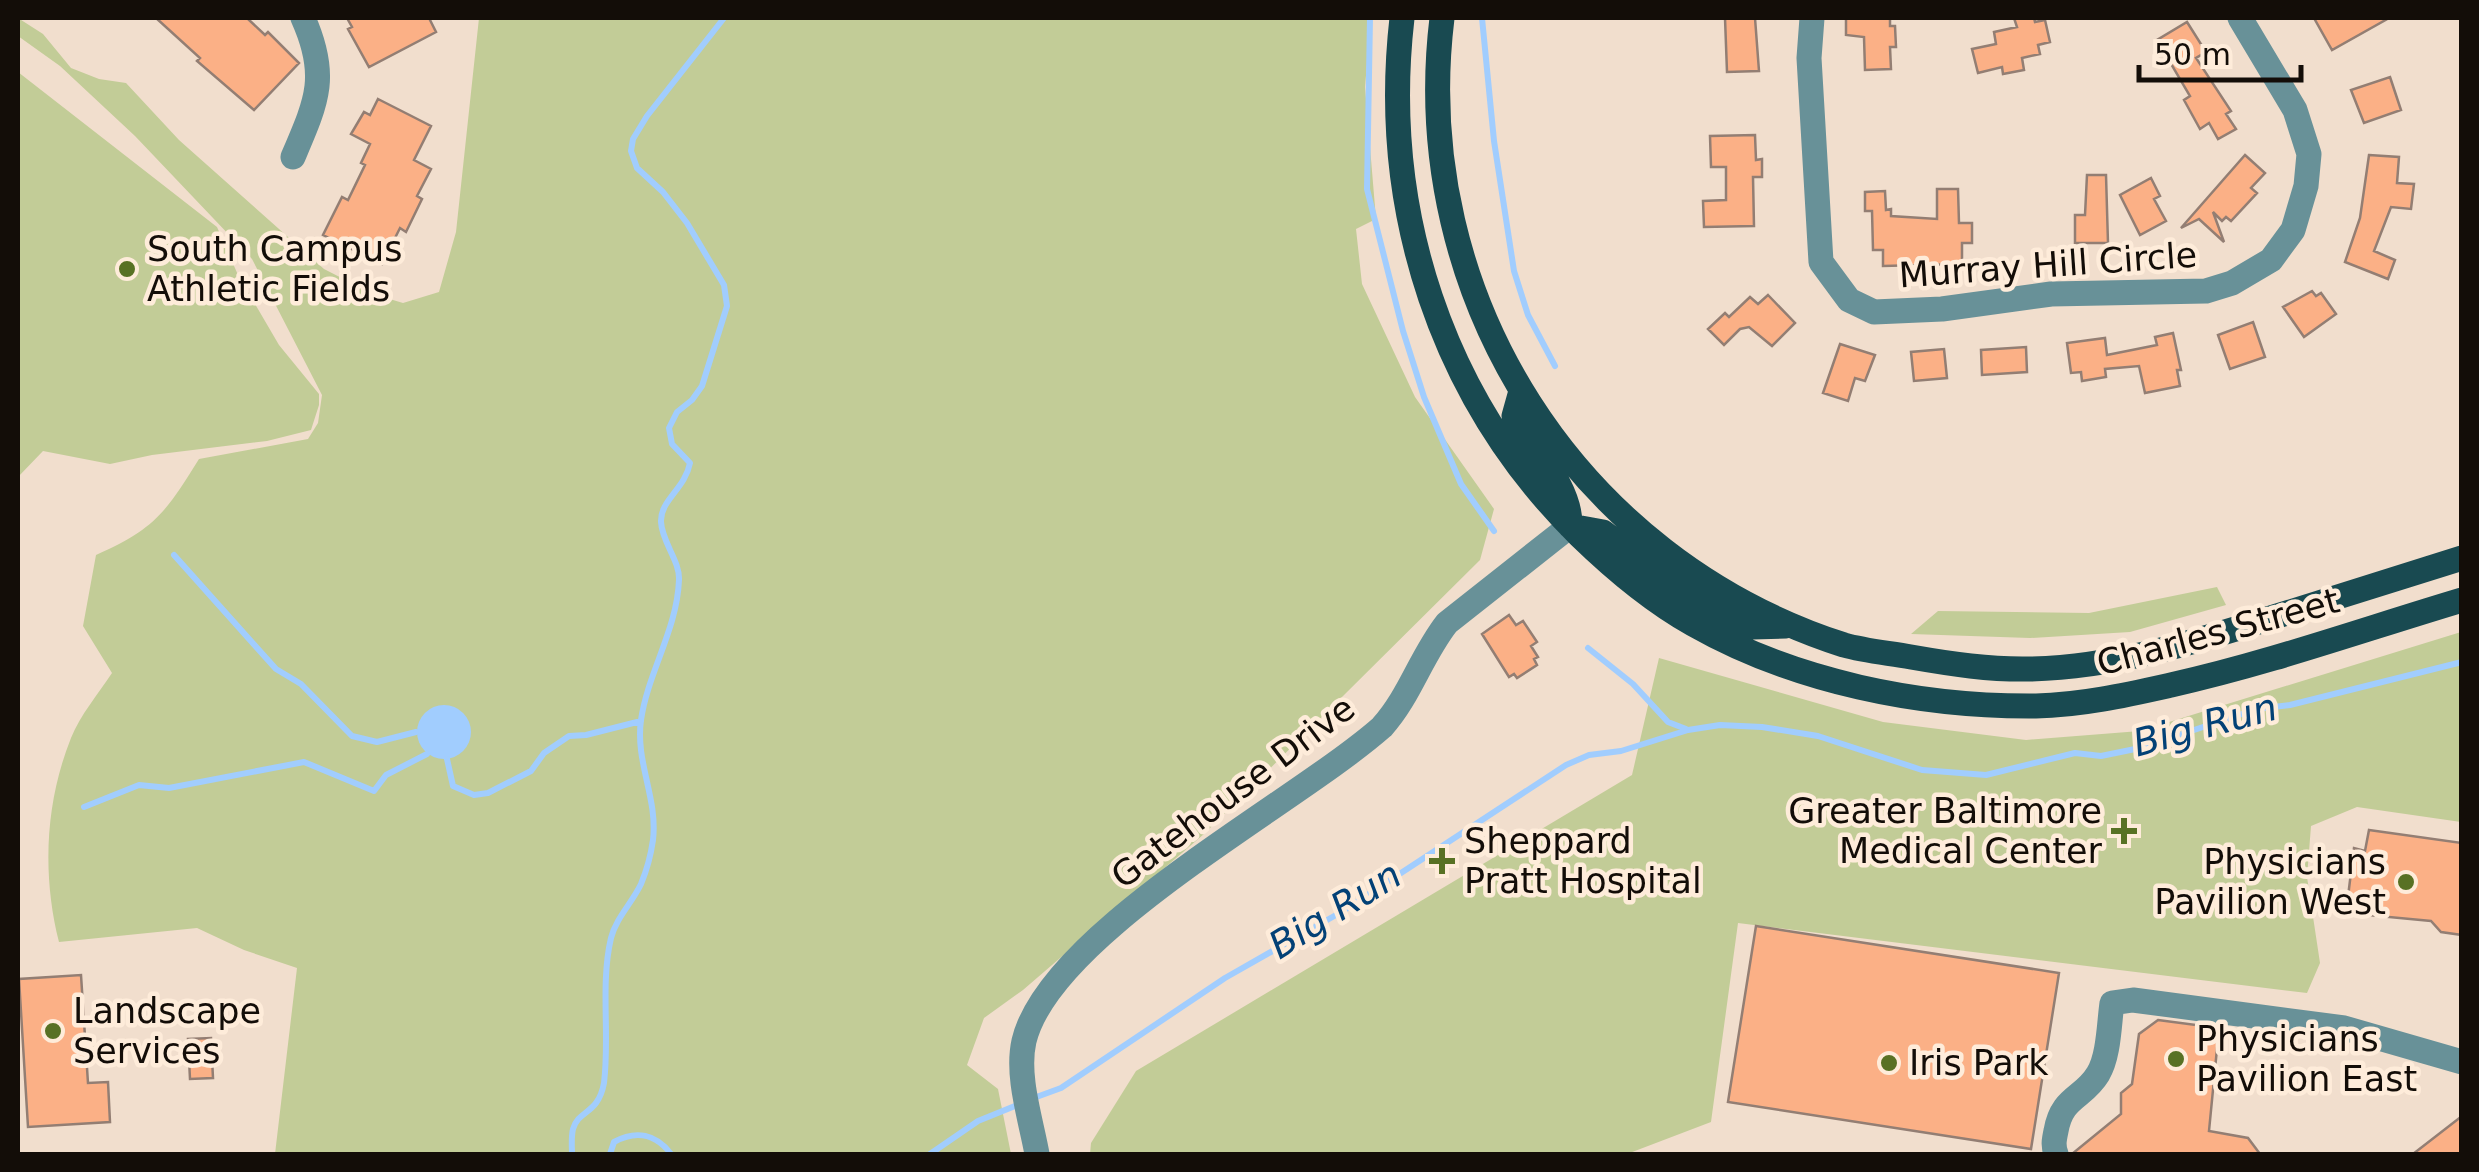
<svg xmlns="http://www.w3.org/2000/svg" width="2479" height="1172" viewBox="0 0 2479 1172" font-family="'DejaVu Sans',sans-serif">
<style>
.green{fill:#c2cc97}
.water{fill:#a1cdfe}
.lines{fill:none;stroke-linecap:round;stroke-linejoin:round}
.stream{stroke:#a1cdfe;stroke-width:6}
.building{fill:#fbb086;stroke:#937e73;stroke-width:2.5}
.minor{stroke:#689198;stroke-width:25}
.major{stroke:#194a51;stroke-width:25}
.poi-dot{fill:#587124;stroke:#feecda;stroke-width:4}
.labels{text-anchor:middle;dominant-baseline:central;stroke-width:9;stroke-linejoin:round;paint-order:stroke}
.poi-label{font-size:35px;fill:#130d08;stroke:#feecda;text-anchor:start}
.street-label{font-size:35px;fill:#130d08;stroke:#feecda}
.water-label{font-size:38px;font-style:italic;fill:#034176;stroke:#feecda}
</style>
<rect width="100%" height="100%" fill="#f1decd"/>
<path class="green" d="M 18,18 L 43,34 L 71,68 L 99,79 L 126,83 L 179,140 L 324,269 L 373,294 L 403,303 L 439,292 L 456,232 L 479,18 L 1371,18 L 1365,87 L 1376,219 L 1356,229 L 1362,284 L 1415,397 L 1494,509 L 1480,560 L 1204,834 L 1023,990 L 984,1018 L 967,1065 L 998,1089 L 1011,1154 L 275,1154 L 297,968 L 244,950 L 197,928 L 59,942 C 42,875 45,803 71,738 C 80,715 99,693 112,673 L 83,626 L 96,555 C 155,529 166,512 199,459 L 308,439 L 318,423 L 322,395 L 252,259 L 135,136 L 60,66 L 18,36 Z
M 18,72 L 217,227 L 238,275 L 279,345 L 319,394 L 319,405 L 311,430 L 267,441 L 152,455 L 110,464 L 43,451 L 18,477 Z
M 2217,587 L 2226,605 L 2130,632 L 2030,638 L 1911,634 L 1938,611 L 2089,613 Z
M 2461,632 L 2461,822 L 2357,807 L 2311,826 L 2307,877 L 2320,963 L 2307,993 L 1738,923 L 1711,1122 L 1627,1154 L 1090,1154 L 1091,1143 L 1136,1071 L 1632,775 L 1659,658 L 1883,722 L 2026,740 L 2140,731 Z"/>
<path class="water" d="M417 732a27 27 0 1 1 54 0a27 27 0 1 1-54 0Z"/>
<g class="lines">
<path class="stream" d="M 1370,18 L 1367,189 L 1403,331 L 1424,397 L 1461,484 L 1494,531
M 1482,18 L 1494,141 L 1514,271 L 1528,315 L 1555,366
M 174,555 L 276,669 L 301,684 L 352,736 L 377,742 L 416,732
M 1588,648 L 1633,684 L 1668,722 L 1686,729
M 447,759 L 453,786 L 474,795 L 488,793 L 531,771 L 544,753 L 569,736 L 586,735 L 641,721
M 84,807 L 139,785 L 169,788 L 304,762 L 374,791 L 386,775 L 427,754
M 1031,1099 L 1061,1088 L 1225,978 L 1343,911 L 1566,765 L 1589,755 L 1621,751 L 1688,730 L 1720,725 L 1762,727 L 1818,736 L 1922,770 L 1986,775 L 2075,753 L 2101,756 L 2140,748 L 2257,709 L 2290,705 L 2462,662
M 572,1154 C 572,1147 571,1137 573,1129 C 579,1109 598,1115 604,1083 C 610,1035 600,985 611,938 C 616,918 632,903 641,884 C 646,872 651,854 653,840 C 658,798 635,762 641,720 C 648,672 677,630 679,580 C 680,561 662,542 661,522 C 660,500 685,489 690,463 L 672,444 L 669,428 L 677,412 L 692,400 L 702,386 L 727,306 L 724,285 L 687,223 L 663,192 L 637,168 L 631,151 L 633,139 L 647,116 L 724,18
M 610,1154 L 614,1142 C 636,1130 656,1134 671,1154
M 930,1154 L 978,1121 L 1020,1104"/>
</g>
<path class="building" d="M 156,18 L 247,18 L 265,35 L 268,32 L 299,63 L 254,110 L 197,61 L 200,58 Z
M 347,18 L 429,18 L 436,32 L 369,67 L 348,29 L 352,27 Z
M 1725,18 L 1755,18 L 1759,71 L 1727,72 Z
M 1846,18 L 1890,18 L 1890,26 L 1895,26 L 1896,47 L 1890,47 L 1891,69 L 1865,70 L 1864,37 L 1846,35 Z
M 2014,18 L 2034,18 L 2035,22 L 2045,20 L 2050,42 L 2038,45 L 2040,54 L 2022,58 L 2024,70 L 2003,74 L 2002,67 L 1978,73 L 1972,49 L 1996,44 L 1994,32 L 2017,27 Z
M 2314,18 L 2389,18 L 2332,50 Z
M 2187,22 L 2206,52 L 2196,58 L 2231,111 L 2226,114 L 2236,129 L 2218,139 L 2209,123 L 2200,129 L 2184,100 L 2190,96 L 2157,40 Z
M 2390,77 L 2401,110 L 2364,123 L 2351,90 Z
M 378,99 L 431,126 L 414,160 L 431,169 L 417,196 L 422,199 L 406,232 L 400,228 L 382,264 L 323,235 L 342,197 L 348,200 L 365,165 L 361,163 L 370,144 L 351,134 L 364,112 L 370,115 Z
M 1755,135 L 1756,160 L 1762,159 L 1762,177 L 1753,177 L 1754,226 L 1704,227 L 1703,201 L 1726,200 L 1726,167 L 1711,167 L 1710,136 Z
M 2245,155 L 2265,173 L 2251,188 L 2257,193 L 2231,221 L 2226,217 L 2222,221 L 2213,212 L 2224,242 L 2199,219 L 2181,228 Z
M 2369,155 L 2399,157 L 2397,183 L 2414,184 L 2411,209 L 2391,207 L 2374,251 L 2395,260 L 2388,279 L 2345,262 L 2360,218 Z
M 2087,175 L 2106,175 L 2108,243 L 2075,243 L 2075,215 L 2085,215 Z
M 2151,178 L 2160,196 L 2154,199 L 2166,221 L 2140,235 L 2120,195 Z
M 1937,189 L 1958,189 L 1959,223 L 1972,223 L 1972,243 L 1962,243 L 1962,264 L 1883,266 L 1883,250 L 1873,250 L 1872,211 L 1865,211 L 1865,192 L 1885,191 L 1886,210 L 1891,209 L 1891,216 L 1937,219 Z
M 2312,291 L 2316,296 L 2321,293 L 2336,314 L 2304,337 L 2283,307 Z
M 1768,295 L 1795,323 L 1772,346 L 1749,327 L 1740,329 L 1724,345 L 1708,329 L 1725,313 L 1729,317 L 1750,297 L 1758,304 Z
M 2253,322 L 2265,357 L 2230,369 L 2218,335 Z
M 2173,333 L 2181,370 L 2177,370 L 2180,386 L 2145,393 L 2139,366 L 2105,369 L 2106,377 L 2082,381 L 2081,372 L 2071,373 L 2067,343 L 2105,338 L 2107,355 L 2157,345 L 2155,337 Z
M 1840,344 L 1875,355 L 1865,381 L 1855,378 L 1848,401 L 1823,393 Z
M 2026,347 L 2027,372 L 1982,375 L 1981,350 Z
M 1944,349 L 1947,378 L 1914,381 L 1911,352 Z
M 1509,615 L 1516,625 L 1523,621 L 1537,642 L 1531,646 L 1538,657 L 1534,659 L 1537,665 L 1517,678 L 1514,674 L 1509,677 L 1482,634 Z
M 2369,830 L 2462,843 L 2462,935 L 2441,932 L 2431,921 L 2346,913 L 2354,848 L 2365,851 Z
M 1756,926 L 2059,973 L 2031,1149 L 1728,1102 Z
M 81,975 L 88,1083 L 108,1082 L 110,1122 L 28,1127 L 19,979 Z
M 2158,1020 L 2219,1028 L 2209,1131 L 2248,1138 L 2260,1154 L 2072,1154 L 2121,1114 L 2121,1093 L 2132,1084 L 2139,1034 Z
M 211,1038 L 213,1078 L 190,1079 L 188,1039 Z
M 2462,1116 L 2462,1154 L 2413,1154 Z"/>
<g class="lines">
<path class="minor" d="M 1812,18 L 1809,58 L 1821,262 L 1849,300 L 1874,312 L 1942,309 L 2051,294 L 2206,291 L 2232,283 L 2271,260 L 2293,230 L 2306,186 L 2309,154 L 2295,110 L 2240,18
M 293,157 C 317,101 329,76 303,18
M 1037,1154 C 1031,1120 1016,1076 1024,1041 C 1050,932 1296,803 1382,727 C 1410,696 1421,656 1447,623 L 1570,526
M 2056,1154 C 2053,1146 2054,1140 2056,1131 C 2062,1096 2083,1099 2098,1074 C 2109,1056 2109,1024 2112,1003 L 2133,1000 L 2344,1028 L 2462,1062"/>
<path class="major" d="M 1402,18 C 1380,210 1441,399 1580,536 C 1614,569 1652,601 1693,624 C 1795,682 1920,707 2036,706 C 2082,705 2126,695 2171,685 C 2269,663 2365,629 2462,600
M 1442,18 C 1408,296 1576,559 1844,645 C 1865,651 1889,653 1911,657 C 1951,664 1990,670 2031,669 C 2115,667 2195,642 2274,617 C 2336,597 2399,578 2462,558
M 1521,391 L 1514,416 C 1533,450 1571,486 1570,526
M 1570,526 L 1603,532 L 1680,590 L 1724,616 L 1752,627 L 1786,626"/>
</g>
<g class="poi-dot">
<circle cx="127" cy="269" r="10"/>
<path d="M2119 816h10v10h10v10h-10v10h-10v-10h-10v-10h10z"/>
<path d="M1437 846h10v10h10v10h-10v10h-10v-10h-10v-10h10z"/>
<circle cx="2406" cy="882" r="10"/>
<circle cx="53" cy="1031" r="10"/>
<circle cx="2176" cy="1059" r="10"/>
<circle cx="1889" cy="1063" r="10"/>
</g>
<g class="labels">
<g class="poi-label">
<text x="147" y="249">South Campus<tspan x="147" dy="40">Athletic Fields</tspan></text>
<text x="2102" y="811" text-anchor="end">Greater Baltimore<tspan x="2102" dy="40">Medical Center</tspan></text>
<text x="1464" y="841">Sheppard<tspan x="1464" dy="40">Pratt Hospital</tspan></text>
<text x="2386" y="862" text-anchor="end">Physicians<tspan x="2386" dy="40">Pavilion West</tspan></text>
<text x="73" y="1011">Landscape<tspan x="73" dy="40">Services</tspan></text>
<text x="2196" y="1039">Physicians<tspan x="2196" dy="40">Pavilion East</tspan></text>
<text x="1909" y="1063">Iris Park</text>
</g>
<g class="street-label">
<text transform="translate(2048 265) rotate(-4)">Murray Hill Circle</text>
<text transform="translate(2218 632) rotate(-15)">Charles Street</text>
<text transform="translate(1233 792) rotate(-37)">Gatehouse Drive</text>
</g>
<g class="water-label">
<text transform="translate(2205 725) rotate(-15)">Big Run</text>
<text transform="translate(1335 910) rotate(-32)">Big Run</text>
</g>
</g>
<rect width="2479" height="1172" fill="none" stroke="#130d08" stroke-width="40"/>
<path d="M2139 65v15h162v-15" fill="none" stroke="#130d08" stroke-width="5"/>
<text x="2154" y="65" font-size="30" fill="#130d08" stroke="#feecda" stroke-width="8" paint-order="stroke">50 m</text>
</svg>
